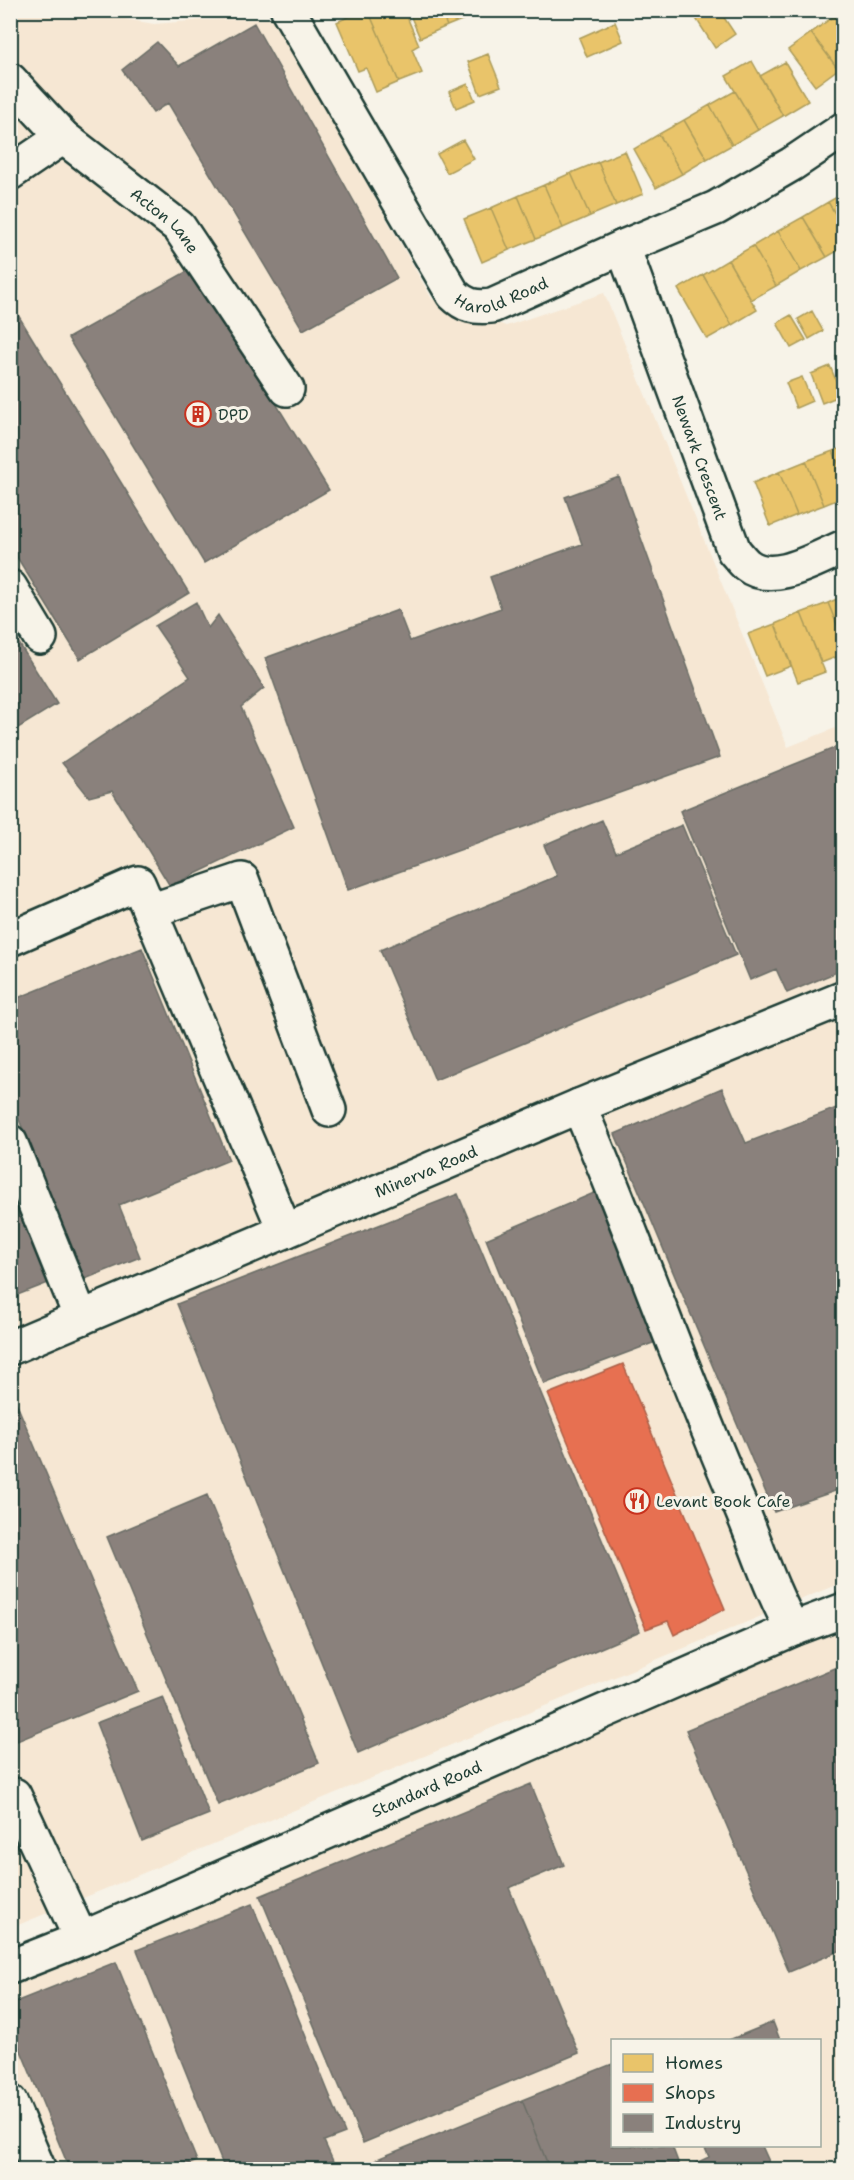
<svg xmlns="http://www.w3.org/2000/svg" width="854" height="2180" viewBox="0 0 854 2180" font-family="'Shantell Sans',sans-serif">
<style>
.built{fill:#f6e7d3;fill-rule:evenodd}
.homes{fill:#e9c46a;stroke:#ac9c5a;stroke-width:1.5}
.shops{fill:#e76f51;stroke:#ab6048;stroke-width:1.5}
.industry{fill:#8a817c;stroke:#6a6d66;stroke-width:1.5}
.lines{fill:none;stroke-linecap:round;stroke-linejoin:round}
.minor-casing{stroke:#1f3d34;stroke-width:38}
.minor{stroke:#f7f3e8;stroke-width:33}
.labels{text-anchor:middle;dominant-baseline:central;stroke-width:6;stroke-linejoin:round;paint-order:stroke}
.street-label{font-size:16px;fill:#1f3d34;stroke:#f7f3e8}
.poi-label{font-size:16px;fill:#1f3d34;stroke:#f7f3e8;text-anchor:start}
</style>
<rect width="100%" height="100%" fill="#f7f3e8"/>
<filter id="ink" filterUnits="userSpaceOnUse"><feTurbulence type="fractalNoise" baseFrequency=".0167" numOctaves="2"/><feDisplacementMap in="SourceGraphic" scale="12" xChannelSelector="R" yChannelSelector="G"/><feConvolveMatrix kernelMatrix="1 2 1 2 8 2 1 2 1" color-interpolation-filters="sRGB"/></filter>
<g filter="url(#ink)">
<path class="built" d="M 13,10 L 80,11 L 154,24 L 202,20 L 273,18 L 432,299 L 506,326 L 604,293 L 788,747 L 843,725 L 843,1582 L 11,1928 L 11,13 Z
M 843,1607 L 843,2169 L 11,2169 L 10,1973 ZM 612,2040 L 820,2040 L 820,2146 L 612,2146 Z"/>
<path class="homes" d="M 363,10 L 368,10 L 399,82 L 376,92 L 366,68 L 358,71 L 337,22 Z
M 368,10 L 404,10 L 419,45 L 412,49 L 422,73 L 399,82 Z
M 408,10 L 440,10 L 447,26 L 420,38 Z
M 440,10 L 472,10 L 474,15 L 447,26 Z
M 705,10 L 719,10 L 735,34 L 715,48 L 695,17 Z
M 830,10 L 844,10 L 844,28 L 834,16 Z
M 834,16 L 844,28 L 844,65 L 838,69 L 811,33 Z
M 615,22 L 623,41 L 587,57 L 579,38 Z
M 811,33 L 838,69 L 815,86 L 788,50 Z
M 488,54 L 501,86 L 480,94 L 468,62 Z
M 752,61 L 783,116 L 758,130 L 726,76 Z
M 785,62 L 808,101 L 783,116 L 760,76 Z
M 468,84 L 475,100 L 456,108 L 449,92 Z
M 735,91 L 758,130 L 732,145 L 710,105 Z
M 710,105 L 732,145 L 707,159 L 684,120 Z
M 684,120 L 707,159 L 682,174 L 659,134 Z
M 659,134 L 682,174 L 656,188 L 634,149 Z
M 463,140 L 474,159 L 447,173 L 437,154 Z
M 625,151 L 643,194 L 616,205 L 598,162 Z
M 598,162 L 616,205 L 590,216 L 571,173 Z
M 571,173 L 590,216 L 563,228 L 544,185 Z
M 544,185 L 563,228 L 536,239 L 518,196 Z
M 844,193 L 844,228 L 828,202 Z
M 518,196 L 536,239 L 509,250 L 491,208 Z
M 828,202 L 844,228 L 844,247 L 827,257 L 803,217 Z
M 491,208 L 509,250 L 482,262 L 464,219 Z
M 803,217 L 827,257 L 801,271 L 778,231 Z
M 778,231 L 801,271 L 776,286 L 753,246 Z
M 753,246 L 776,286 L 751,300 L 728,260 Z
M 728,260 L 757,310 L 732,325 L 703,275 Z
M 703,275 L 732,325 L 707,339 L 678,289 Z
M 812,311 L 823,331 L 809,339 L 798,319 Z
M 791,315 L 806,340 L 791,348 L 777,323 Z
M 844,353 L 844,373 L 836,356 Z
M 830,366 L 842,395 L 822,403 L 811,374 Z
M 802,377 L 812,401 L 796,408 L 786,383 Z
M 844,447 L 844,477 L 833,451 Z
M 833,451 L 844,477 L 844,497 L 824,505 L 806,461 Z
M 806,461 L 824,505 L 797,515 L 779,472 Z
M 779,472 L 797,515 L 770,526 L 753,483 Z
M 844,596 L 844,642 L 828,603 Z
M 828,603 L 844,642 L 844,654 L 821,663 L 801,613 Z
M 801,613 L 825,672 L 798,682 L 775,624 Z
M 775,624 L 791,666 L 765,676 L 748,634 Z"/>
<path class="shops" d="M 623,1364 L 725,1609 L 674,1635 L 668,1621 L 646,1629 L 548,1394 Z"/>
<path class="industry" d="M 254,23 L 397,278 L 303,330 L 168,103 L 153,113 L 122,70 L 157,42 L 179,66 Z
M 193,268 L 329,490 L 204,563 L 68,338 Z
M 10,302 L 189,593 L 80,659 L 10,546 Z
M 619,477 L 720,757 L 348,890 L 265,658 L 398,610 L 410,641 L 501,608 L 490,577 L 582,544 L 565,497 Z
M 196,602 L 208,628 L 218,615 L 264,688 L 241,707 L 294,827 L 170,886 L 112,791 L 89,797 L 62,763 L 190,677 L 155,626 Z
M 10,629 L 57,704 L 10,733 Z
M 844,744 L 844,969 L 787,993 L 776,969 L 750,980 L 680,811 Z
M 602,820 L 616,852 L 682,825 L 736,955 L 435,1080 L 380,950 L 557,876 L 544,845 Z
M 142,948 L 229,1160 L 119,1205 L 140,1257 L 85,1279 L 10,1098 L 10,1001 Z
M 722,1088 L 746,1143 L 844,1105 L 844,1488 L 774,1512 L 615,1134 Z
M 10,1186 L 48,1283 L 10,1298 Z
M 601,1190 L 666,1338 L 544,1384 L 486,1239 Z
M 458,1194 L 640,1631 L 358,1753 L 177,1304 Z
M 10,1388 L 138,1691 L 10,1744 Z
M 207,1495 L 319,1763 L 218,1805 L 107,1537 Z
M 844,1664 L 844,1949 L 789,1972 L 686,1730 Z
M 163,1697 L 209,1814 L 142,1841 L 96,1723 Z
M 531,1784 L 564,1865 L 509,1888 L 579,2053 L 363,2143 L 260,1896 Z
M 252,1904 L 345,2133 L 324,2141 L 333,2161 L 311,2170 L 225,2170 L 137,1950 Z
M 116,1962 L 197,2161 L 175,2170 L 70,2170 L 10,2024 L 10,2004 Z
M 773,2022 L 780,2040 L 729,2040 Z
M 612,2064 L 612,2146 L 672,2146 L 681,2170 L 550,2170 L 522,2100 Z
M 522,2100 L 550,2170 L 379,2170 L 375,2160 Z
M 10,2130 L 27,2170 L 10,2170 Z
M 704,2146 L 762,2146 L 771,2166 L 763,2170 L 681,2170 L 709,2157 Z"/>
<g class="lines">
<g class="minor-casing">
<g id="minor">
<path id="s1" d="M 288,10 L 453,294 C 465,306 475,308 492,306 L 623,247 L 716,208 L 792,164 L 844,129"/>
<path id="s2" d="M 10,80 L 63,137 L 179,227 L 287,389"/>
<path d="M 10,173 L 63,137"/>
<path id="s3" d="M 623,247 L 734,551 C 738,555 742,561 747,565 C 773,586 817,558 844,547"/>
<path d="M 10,587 L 40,637"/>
<path d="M 150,911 L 242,880 L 329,1110"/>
<path d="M 10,939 L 138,883 L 285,1231"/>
<path d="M 579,1106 C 636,1239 683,1376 741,1508 C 758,1548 771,1592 793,1629"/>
<path d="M 10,1142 L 81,1318"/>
<path id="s4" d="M 10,1348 L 579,1106 L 844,998"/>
<path d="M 14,1795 L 81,1939"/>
<path id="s5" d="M 10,1967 L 81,1939 L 793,1629 L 844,1610"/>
<path d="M 10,2102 L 39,2170"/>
</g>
</g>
<use href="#minor" class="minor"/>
</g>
</g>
<defs>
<g id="building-ring" transform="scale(1.35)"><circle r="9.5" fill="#f7f3e8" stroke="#c8321e" stroke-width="1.5"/><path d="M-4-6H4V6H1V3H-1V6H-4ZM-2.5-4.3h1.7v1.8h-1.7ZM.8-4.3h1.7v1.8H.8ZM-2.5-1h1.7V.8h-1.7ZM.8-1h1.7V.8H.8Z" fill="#c8321e"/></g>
<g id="restaurant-ring" transform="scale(1.35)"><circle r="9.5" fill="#f7f3e8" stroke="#c8321e" stroke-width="1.5"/><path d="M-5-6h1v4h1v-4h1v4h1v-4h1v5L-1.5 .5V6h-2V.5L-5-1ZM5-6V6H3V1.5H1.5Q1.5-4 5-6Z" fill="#c8321e"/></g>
</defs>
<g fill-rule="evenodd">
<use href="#building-ring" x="198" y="414"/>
<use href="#restaurant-ring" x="637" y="1501"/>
</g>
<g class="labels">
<g class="street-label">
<text stroke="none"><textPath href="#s2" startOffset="210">Acton Lane</textPath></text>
<text stroke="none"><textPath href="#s1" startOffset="382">Harold Road</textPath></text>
<text stroke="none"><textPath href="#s3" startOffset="224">Newark Crescent</textPath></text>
<text stroke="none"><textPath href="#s4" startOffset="452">Minerva Road</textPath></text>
<text stroke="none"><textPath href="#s5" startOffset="453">Standard Road</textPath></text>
</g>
<g class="poi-label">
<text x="218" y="414">DPD</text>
<text x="656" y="1501">Levant Book Cafe</text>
</g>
</g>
<rect width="854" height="2180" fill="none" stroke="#f7f3e8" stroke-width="36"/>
<rect x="18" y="18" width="818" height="2144" fill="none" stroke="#1f3d34" stroke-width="2" filter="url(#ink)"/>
<rect x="611" y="2039" width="210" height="108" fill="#f7f3e8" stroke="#a1aaa0" stroke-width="1.5"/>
<rect x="623" y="2054" width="30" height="18" fill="#e9c46a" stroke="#a1aaa0" stroke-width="1.5"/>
<text x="665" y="2069" font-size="18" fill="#1f3d34">Homes</text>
<rect x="623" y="2084" width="30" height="18" fill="#e76f51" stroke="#a1aaa0" stroke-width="1.5"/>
<text x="665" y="2099" font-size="18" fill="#1f3d34">Shops</text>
<rect x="623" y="2114" width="30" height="18" fill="#8a817c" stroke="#a1aaa0" stroke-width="1.5"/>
<text x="665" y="2129" font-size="18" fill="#1f3d34">Industry</text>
</svg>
